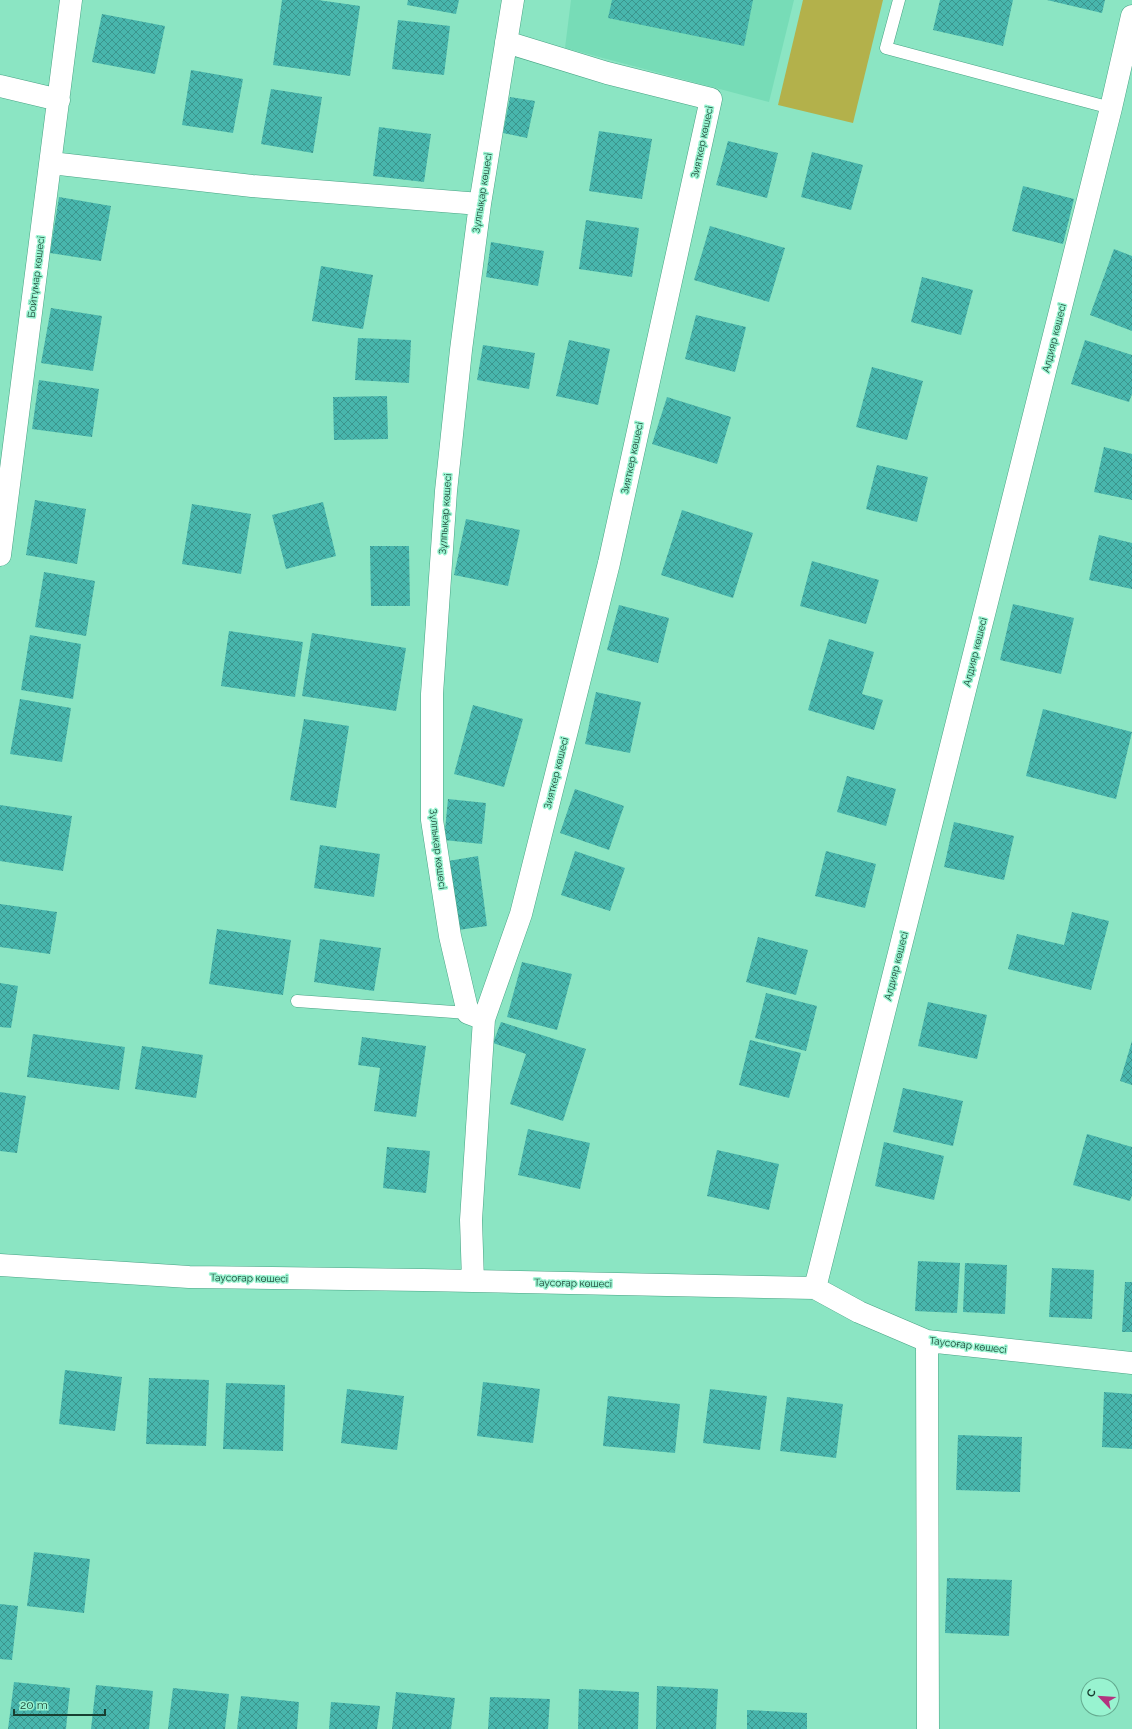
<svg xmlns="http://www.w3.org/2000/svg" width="1132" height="1729" viewBox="0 0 1132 1729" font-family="Raleway,sans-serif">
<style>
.built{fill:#77dcb7}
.grass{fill:#b3b14b}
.building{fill:url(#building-cross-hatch)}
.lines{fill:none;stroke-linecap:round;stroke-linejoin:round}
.service-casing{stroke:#47a384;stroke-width:13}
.minor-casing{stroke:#47a384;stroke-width:23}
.service{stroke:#fff;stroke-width:12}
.minor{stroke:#fff;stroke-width:22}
.labels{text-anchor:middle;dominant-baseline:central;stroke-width:3;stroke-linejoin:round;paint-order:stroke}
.street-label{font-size:10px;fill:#183f31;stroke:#98f3d0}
</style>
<defs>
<pattern id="building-cross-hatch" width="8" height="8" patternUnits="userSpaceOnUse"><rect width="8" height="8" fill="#48b6ad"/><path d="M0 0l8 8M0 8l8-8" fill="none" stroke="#3b958d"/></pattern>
</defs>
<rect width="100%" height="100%" fill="#8be5c3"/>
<path class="built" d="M 571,0 L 794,0 L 769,102 L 565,48 Z"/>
<path class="grass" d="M 803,0 L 883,0 L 853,123 L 778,105 Z"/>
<path class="building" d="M 282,0 L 318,0 L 360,6 L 350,76 L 273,65 Z
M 408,0 L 459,0 L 456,14 L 407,5 Z
M 612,0 L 753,0 L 744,46 L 608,18 Z
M 940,0 L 1013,0 L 1003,46 L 933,30 Z
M 1047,0 L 1105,0 L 1102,13 Z
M 102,14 L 165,26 L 155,74 L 92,62 Z
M 398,20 L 450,26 L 444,75 L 392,69 Z
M 191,70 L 243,79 L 233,133 L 182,125 Z
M 271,89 L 322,97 L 313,153 L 261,144 Z
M 510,97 L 535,101 L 527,138 L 503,133 Z
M 379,127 L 431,134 L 424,182 L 373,176 Z
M 599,131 L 652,139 L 642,199 L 589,191 Z
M 728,141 L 778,153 L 767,198 L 716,185 Z
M 812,152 L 863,165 L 851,210 L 801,197 Z
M 1023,186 L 1074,199 L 1063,244 L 1012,231 Z
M 59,197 L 111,206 L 101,261 L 50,253 Z
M 586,220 L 639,228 L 632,277 L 579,269 Z
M 710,226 L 785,248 L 769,302 L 694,280 Z
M 491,242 L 544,251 L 538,286 L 486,277 Z
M 1114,249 L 1132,256 L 1132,331 L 1090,315 Z
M 321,266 L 373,275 L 363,329 L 312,321 Z
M 922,277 L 973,290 L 961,335 L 911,322 Z
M 51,308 L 102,316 L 93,371 L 41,363 Z
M 696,315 L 746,327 L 735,372 L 685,359 Z
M 358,338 L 411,340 L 409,383 L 355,380 Z
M 569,340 L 610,349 L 598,405 L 556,396 Z
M 1085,340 L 1132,355 L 1132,394 L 1129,402 L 1071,384 Z
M 483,345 L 535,353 L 529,389 L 477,380 Z
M 872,367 L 923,381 L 907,440 L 856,427 Z
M 39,380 L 99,389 L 92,437 L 32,429 Z
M 387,396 L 388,439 L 334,440 L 333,397 Z
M 667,397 L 731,417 L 717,464 L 652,444 Z
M 1104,447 L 1132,454 L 1132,500 L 1094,492 Z
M 877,465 L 928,477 L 917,522 L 866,509 Z
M 35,500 L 86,509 L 77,564 L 26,555 Z
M 323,502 L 336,556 L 286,569 L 272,515 Z
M 192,504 L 251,514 L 241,574 L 182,564 Z
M 682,510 L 753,533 L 733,598 L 661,575 Z
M 466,519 L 520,530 L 508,586 L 454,575 Z
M 1099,535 L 1132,543 L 1132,589 L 1089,580 Z
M 370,546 L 409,546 L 410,606 L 371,606 Z
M 812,561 L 879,580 L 866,624 L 800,606 Z
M 44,572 L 95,581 L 86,636 L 35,627 Z
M 1013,604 L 1074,618 L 1061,674 L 1000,660 Z
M 619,605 L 669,618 L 658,663 L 607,650 Z
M 229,631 L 303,642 L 295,697 L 221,686 Z
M 312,633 L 406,648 L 396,711 L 302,696 Z
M 30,635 L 81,644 L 73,699 L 21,690 Z
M 829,639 L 874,652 L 862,694 L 883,700 L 874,730 L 808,710 Z
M 596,692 L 641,702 L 630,753 L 585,744 Z
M 20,699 L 71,708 L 62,762 L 10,754 Z
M 473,705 L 523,719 L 504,787 L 454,774 Z
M 1043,709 L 1132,732 L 1116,799 L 1026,776 Z
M 304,719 L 349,726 L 336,808 L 290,800 Z
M 847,776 L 896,789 L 886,826 L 837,812 Z
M 575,789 L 624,806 L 609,850 L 560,833 Z
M 448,799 L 486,803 L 482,844 L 444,840 Z
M 0,805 L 72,816 L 63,871 L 0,861 Z
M 954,822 L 1014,836 L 1004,880 L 944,867 Z
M 320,845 L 380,854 L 374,897 L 314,888 Z
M 575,851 L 625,868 L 610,911 L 561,895 Z
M 826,851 L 876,864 L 865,908 L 815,896 Z
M 478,856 L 487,926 L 458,930 L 448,861 Z
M 0,904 L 57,912 L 50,954 L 0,947 Z
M 1072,912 L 1109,921 L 1091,990 L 1008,969 L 1017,934 L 1064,945 Z
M 217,929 L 291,940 L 283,995 L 209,984 Z
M 758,937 L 808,950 L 796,995 L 746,982 Z
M 320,939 L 381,948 L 374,991 L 314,982 Z
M 522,962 L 572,974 L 557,1030 L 507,1017 Z
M 0,983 L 18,986 L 11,1028 L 0,1027 Z
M 766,993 L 817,1006 L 806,1051 L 755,1038 Z
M 928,1002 L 987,1015 L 977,1059 L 918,1046 Z
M 501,1022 L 586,1049 L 563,1121 L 510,1104 L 526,1054 L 493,1043 Z
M 33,1034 L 125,1047 L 119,1090 L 27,1077 Z
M 362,1037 L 426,1046 L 416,1117 L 374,1111 L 380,1068 L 358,1065 Z
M 750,1040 L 801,1053 L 789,1098 L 739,1085 Z
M 1132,1041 L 1132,1085 L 1120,1081 Z
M 142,1046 L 203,1055 L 196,1098 L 135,1089 Z
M 903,1088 L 963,1101 L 953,1146 L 893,1132 Z
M 0,1092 L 26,1096 L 17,1153 L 0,1151 Z
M 528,1129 L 590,1143 L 580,1189 L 518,1175 Z
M 1087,1134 L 1132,1147 L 1132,1195 L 1130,1201 L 1073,1185 Z
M 884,1142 L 944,1156 L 934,1200 L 875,1186 Z
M 387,1147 L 430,1151 L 426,1193 L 383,1188 Z
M 717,1150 L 779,1164 L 769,1210 L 707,1196 Z
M 918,1261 L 960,1263 L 957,1313 L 915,1311 Z
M 965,1263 L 1007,1265 L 1005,1314 L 963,1312 Z
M 1052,1268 L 1094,1270 L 1092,1319 L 1049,1317 Z
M 1125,1282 L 1132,1282 L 1132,1332 L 1122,1332 Z
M 65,1370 L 122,1377 L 115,1431 L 59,1424 Z
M 149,1378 L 209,1380 L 206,1446 L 146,1444 Z
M 483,1382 L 540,1389 L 533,1443 L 477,1436 Z
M 226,1383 L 285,1385 L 283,1451 L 223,1449 Z
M 347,1389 L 404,1396 L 397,1450 L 341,1443 Z
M 710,1389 L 767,1396 L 760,1450 L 703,1443 Z
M 1104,1392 L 1132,1394 L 1132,1449 L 1102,1447 Z
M 608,1396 L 680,1404 L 675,1453 L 603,1446 Z
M 787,1397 L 843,1404 L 836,1458 L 780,1451 Z
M 958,1435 L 1022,1437 L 1020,1492 L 956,1490 Z
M 34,1552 L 90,1559 L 84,1613 L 27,1606 Z
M 947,1578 L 1012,1580 L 1009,1636 L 945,1633 Z
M 0,1604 L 18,1606 L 12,1660 L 0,1659 Z
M 14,1682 L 70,1688 L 66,1729 L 8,1729 Z
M 96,1685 L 153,1691 L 149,1729 L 91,1729 Z
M 657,1686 L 718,1689 L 716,1729 L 656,1729 Z
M 173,1688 L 229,1694 L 225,1729 L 168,1729 Z
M 579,1689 L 639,1692 L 638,1729 L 578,1729 Z
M 396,1692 L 455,1698 L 451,1729 L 392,1729 Z
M 241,1696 L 299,1702 L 297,1729 L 237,1729 Z
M 490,1697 L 550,1699 L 548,1729 L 488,1729 Z
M 331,1702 L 380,1706 L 377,1729 L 329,1729 Z
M 747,1710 L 807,1713 L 807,1729 L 747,1729 Z"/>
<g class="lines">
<g class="service-casing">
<path id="service" d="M 899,0 L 886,48 L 1111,108
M 297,1001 L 468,1013"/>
</g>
<g class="minor-casing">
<path id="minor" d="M 0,86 L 59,100
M 51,163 L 252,186 L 480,204
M 0,555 L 71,0
M 484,1019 L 468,1013 L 450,936 L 432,820 L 432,694 L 446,491 L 461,350 L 480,204 L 513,0
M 0,1265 L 189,1277 L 423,1280 L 815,1288 L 859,1312 L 927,1341 L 1132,1363
M 473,1281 L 471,1220 L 484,1019 L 521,914 L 609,563 L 711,99 L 607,73 L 506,42
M 815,1288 L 1111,108 L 1132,16
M 927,1341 L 928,1729"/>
</g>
<use href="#service" class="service"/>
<use href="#minor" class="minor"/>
</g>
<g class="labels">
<g class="street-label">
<text transform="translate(702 142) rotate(-78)">Зияткер көшесі</text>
<text transform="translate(482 193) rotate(-81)">Зұлпықар көшесі</text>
<text transform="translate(36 277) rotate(-83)">Бойтұмар көшесі</text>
<text transform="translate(1054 338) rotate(-76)">Алдияр көшесі</text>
<text transform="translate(632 458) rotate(-78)">Зияткер көшесі</text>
<text transform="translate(445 514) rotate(-86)">Зұлпықар көшесі</text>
<text transform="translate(975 652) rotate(-76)">Алдияр көшесі</text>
<text transform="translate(556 773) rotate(-76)">Зияткер көшесі</text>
<text transform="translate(438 849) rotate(83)">Зұлпықар көшесі</text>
<text transform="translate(896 966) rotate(-76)">Алдияр көшесі</text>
<text transform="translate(249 1278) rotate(1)">Тауcоғар көшесі</text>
<text transform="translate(573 1283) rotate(1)">Тауcоғар көшесі</text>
<text transform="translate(968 1345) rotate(7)">Тауcоғар көшесі</text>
</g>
</g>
<g transform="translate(1100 1697) rotate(295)"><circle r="19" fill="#98f3d0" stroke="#65ab90"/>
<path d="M0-3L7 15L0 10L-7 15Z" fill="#b3337f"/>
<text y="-6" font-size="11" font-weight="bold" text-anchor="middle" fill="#183f31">С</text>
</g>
<path d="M14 1709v6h91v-6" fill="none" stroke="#183f31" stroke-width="2"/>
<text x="20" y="1709" font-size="12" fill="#183f31" stroke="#98f3d0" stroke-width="3" paint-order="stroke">20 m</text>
</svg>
